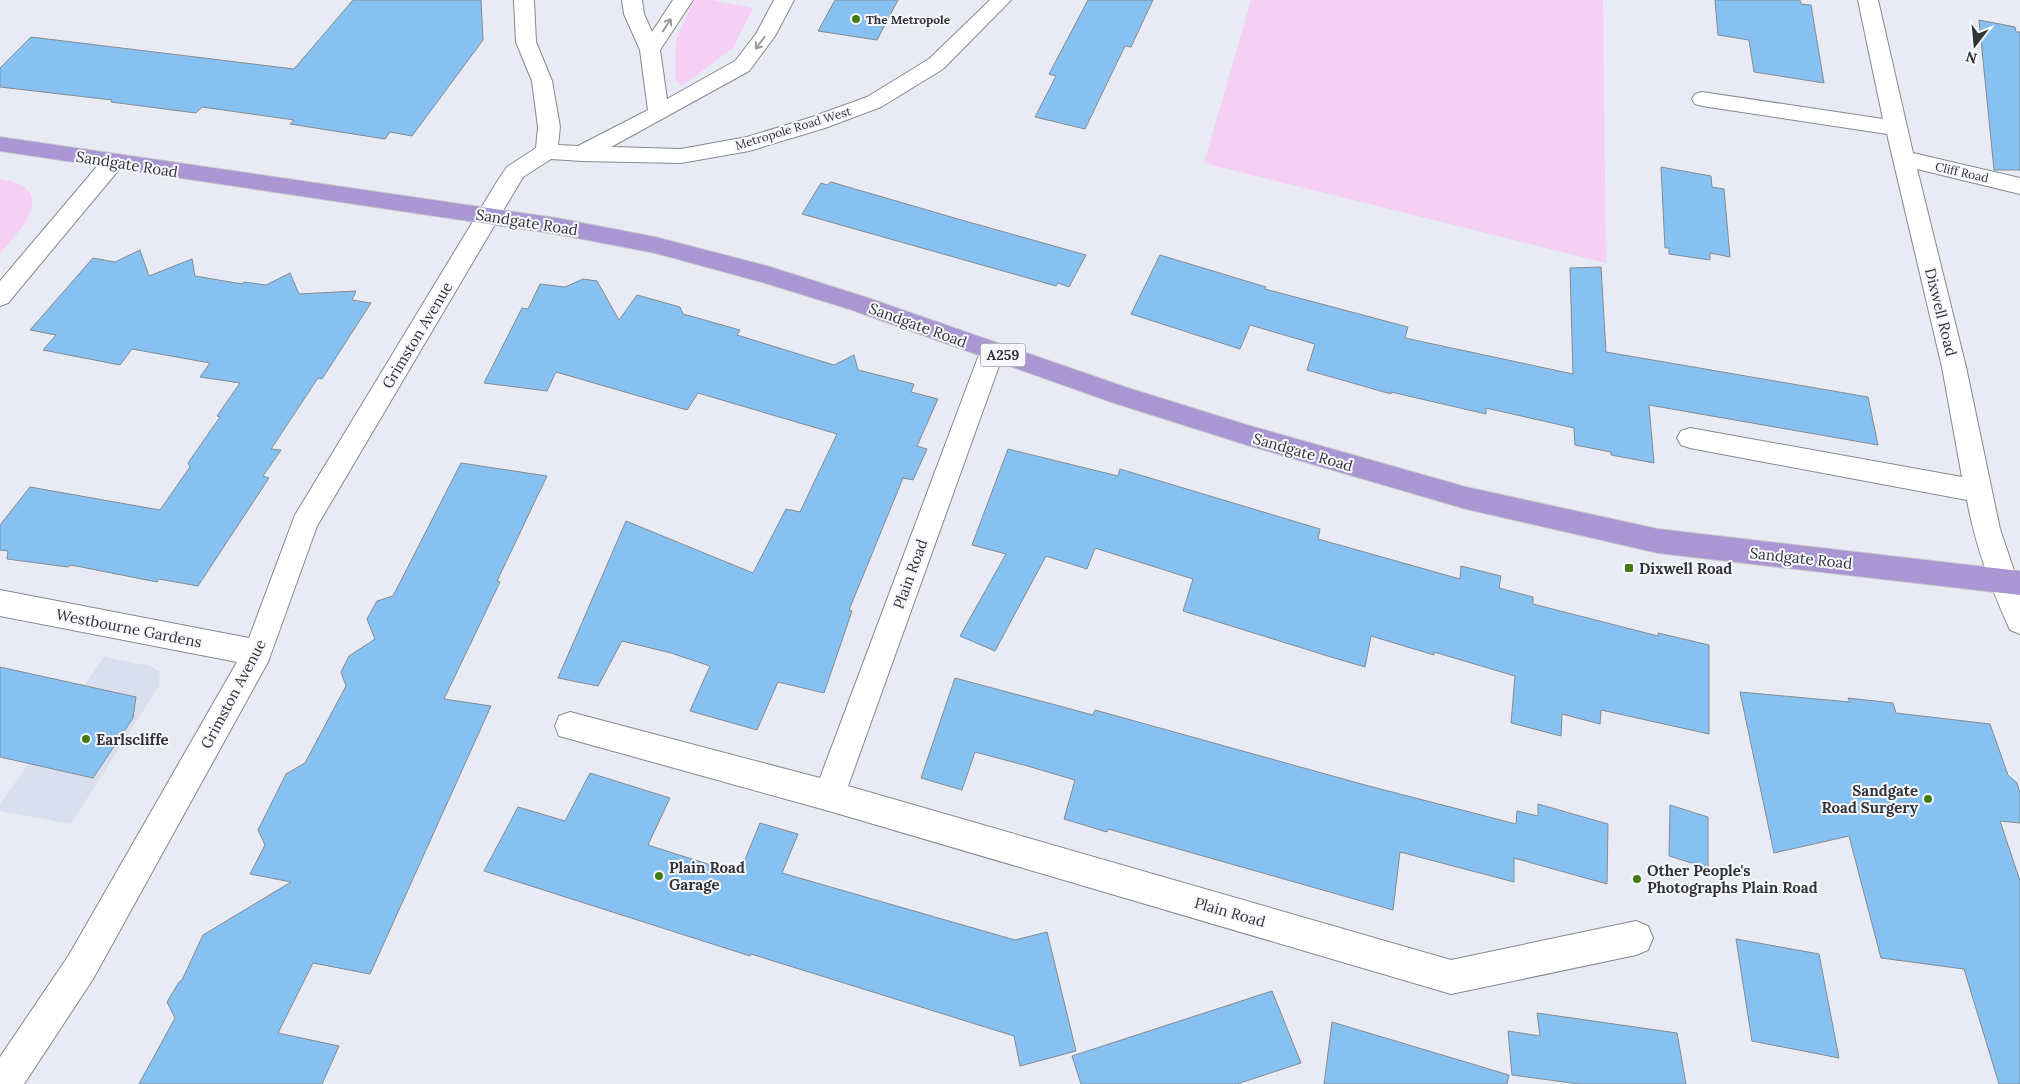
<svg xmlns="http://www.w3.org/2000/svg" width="2020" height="1084" viewBox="0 0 2020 1084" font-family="Lora,serif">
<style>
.built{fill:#dadfef}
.green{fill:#f6cff5}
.building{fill:#87c1f2;stroke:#848b91}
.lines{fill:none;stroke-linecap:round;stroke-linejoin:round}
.minor-casing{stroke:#868990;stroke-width:2}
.highway-casing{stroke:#cacacb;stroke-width:2}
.minor{fill:#fff;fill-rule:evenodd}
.highway{fill:#aa96d3;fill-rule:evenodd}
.oneway{stroke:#98999a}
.poi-dot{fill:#427b12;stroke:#f7f8fe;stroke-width:2}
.labels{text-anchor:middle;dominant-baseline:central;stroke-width:4;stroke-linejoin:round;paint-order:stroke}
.far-poi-label{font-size:12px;font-weight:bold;fill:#323336;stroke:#f7f8fe;text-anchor:start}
.far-street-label{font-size:12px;fill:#323336;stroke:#f7f8fe}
.shield{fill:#f7f8fe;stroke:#6d6e72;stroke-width:1}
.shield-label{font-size:14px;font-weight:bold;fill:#323336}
.street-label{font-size:15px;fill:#323336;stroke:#f7f8fe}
.poi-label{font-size:15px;font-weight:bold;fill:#323336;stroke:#f7f8fe;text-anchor:start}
</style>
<rect width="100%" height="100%" fill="#e8ebf4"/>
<path class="built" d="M 104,657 L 151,666 L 160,672 L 159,686 L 71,824 L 0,811 L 0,804 Z"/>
<path class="green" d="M 694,0 L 711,0 L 753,8 L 733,48 L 686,83 L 681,85 L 676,81 L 675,76 L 676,39 Z
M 1251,0 L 1603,0 L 1606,263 L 1204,163 Z
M 0,179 C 60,188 22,229 0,253 Z"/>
<path class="building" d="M 353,0 L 481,0 L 483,40 L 412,136 L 390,132 L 385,139 L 290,124 L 294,120 L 202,107 L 196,113 L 111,102 L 112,100 L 0,87 L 0,68 L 31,37 L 294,69 Z
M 835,0 L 898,0 L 877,40 L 818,31 Z
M 1088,0 L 1153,0 L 1131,47 L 1125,46 L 1085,129 L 1035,117 L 1056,76 L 1049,74 Z
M 1715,0 L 1800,0 L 1801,4 L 1811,5 L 1824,83 L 1754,72 L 1749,40 L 1718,35 Z
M 1979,20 L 2015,27 L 2016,32 L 2020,32 L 2020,170 L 1994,170 Z
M 1661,167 L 1711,176 L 1712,187 L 1724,189 L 1730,257 L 1710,253 L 1710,260 L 1669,254 L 1669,248 L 1665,248 Z
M 831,182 L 958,219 L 1086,255 L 1069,287 L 1058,283 L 1056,286 L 802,214 L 821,183 L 827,185 Z
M 140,250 L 149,276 L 192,259 L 195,276 L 242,284 L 244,282 L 266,285 L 290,273 L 299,294 L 356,291 L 352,300 L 371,303 L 322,379 L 318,378 L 271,449 L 281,450 L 263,476 L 269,478 L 198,586 L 159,579 L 157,582 L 71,565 L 68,567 L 7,559 L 8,551 L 0,550 L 0,525 L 30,487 L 160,510 L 190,467 L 188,463 L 220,417 L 217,416 L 240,383 L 200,377 L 210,363 L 132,349 L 120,365 L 43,350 L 56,335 L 30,330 L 93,258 L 115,262 Z
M 1160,255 L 1266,287 L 1265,289 L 1408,327 L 1405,338 L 1573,374 L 1570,268 L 1601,267 L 1606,352 L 1868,397 L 1878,445 L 1649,405 L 1654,463 L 1611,455 L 1611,452 L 1575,445 L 1574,428 L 1486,408 L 1486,414 L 1391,392 L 1391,394 L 1307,370 L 1315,344 L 1250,325 L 1240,349 L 1131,314 Z
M 583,279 L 597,281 L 619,320 L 637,295 L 680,307 L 683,314 L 740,330 L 737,335 L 834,365 L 854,355 L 858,370 L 914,384 L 911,392 L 938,399 L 917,446 L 927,449 L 913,480 L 903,478 L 849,610 L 852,611 L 824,693 L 778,682 L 757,730 L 690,711 L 710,666 L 671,653 L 622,641 L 598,686 L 558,678 L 626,521 L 753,573 L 786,509 L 800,512 L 837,434 L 698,393 L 687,410 L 556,372 L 547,391 L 484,383 L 522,308 L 528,309 L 540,284 L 565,287 Z
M 1008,449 L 1118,476 L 1120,469 L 1320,529 L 1318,539 L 1460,579 L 1461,566 L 1501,576 L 1499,588 L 1533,597 L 1533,604 L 1658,636 L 1658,633 L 1709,645 L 1709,734 L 1601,710 L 1600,724 L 1562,714 L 1561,736 L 1511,723 L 1515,676 L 1434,652 L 1434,655 L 1371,636 L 1365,667 L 1331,657 L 1183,611 L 1193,579 L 1095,548 L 1087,569 L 1046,556 L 995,651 L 960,636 L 1006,554 L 972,545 Z
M 461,463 L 547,476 L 497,581 L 500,582 L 444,699 L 491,706 L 370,974 L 313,963 L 278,1033 L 339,1046 L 322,1084 L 139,1084 L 175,1018 L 167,1002 L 179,982 L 182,980 L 203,935 L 291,882 L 250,874 L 265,845 L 258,830 L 286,774 L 305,763 L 346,686 L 341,672 L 349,656 L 375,639 L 367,619 L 377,601 L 393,596 Z
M 0,667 L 136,697 L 133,718 L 93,778 L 0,757 Z
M 955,678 L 1093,715 L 1095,710 L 1365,785 L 1516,824 L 1517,811 L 1538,816 L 1538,804 L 1608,824 L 1607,884 L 1514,858 L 1514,882 L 1400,852 L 1393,910 L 1108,829 L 1107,832 L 1064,819 L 1075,780 L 1024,765 L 975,752 L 962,790 L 921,778 Z
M 1740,692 L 1850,702 L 1848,698 L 1893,703 L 1896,713 L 1990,724 L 2008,775 L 2017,783 L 2020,793 L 2020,823 L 2000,821 L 2020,881 L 2020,1084 L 1999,1084 L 1964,969 L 1881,958 L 1849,836 L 1774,853 Z
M 590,773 L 670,798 L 648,845 L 739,874 L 760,823 L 798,834 L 782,873 L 1015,940 L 1047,932 L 1076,1051 L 1020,1066 L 1014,1036 L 751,954 L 750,956 L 484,871 L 518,807 L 565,821 Z
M 1670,805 L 1708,817 L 1708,868 L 1669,856 Z
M 1736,939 L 1819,954 L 1839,1058 L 1752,1041 Z
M 1272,991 L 1301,1063 L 1237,1084 L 1081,1084 L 1072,1056 Z
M 1537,1013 L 1677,1033 L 1686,1084 L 1579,1084 L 1512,1075 L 1508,1031 L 1540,1036 Z
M 1332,1022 L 1509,1075 L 1507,1084 L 1324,1084 Z"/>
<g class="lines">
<g class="minor-casing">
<path id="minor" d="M 514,0 L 534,0 L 536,42 L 552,81 L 560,127 L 558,145 L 578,146 L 648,110 L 640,50 L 624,14 L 622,0 L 642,0 L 644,14 L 652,32 L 673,0 L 693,0 L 660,50 L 667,99 L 735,61 L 756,34 L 774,0 L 794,0 L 775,36 L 749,71 L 611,147 L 681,149 L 747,137 L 809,118 L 867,97 L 929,59 L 990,0 L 1011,0 L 943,69 L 881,107 L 825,128 L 749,151 L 681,163 L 582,161 L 551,159 L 523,177 L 317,526 L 268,662 L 93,979 L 24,1084 L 0,1084 L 0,1057 L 69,955 L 237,662 L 0,616 L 0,590 L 249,638 L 295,515 L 498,180 L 507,167 L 536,148 L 538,127 L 532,81 L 516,42 Z
M 1858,0 L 1878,0 L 1913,153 L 2020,178 L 2020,194 L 1917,169 L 1966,367 L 2000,529 L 2020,588 L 2020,634 L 2010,630 C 1991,588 1975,545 1967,500 L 1690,448 L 1681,445 L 1677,438 L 1681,431 L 1690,428 L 1962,477 L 1942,367 L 1887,134 L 1702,106 L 1695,104 L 1692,99 L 1695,94 L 1702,92 L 1883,119 Z
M 113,155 L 121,157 L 124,162 L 121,167 L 8,303 L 0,306 L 0,281 L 105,157 Z
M 992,343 L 1001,345 L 1004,352 L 848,786 L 1451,960 L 1636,921 L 1648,926 L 1653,938 L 1648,950 L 1636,955 L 1451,994 L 829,811 L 559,736 L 555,726 L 559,716 L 570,712 L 820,778 L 980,352 L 983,345 Z"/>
</g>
<g class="highway-casing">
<path id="highway" d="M 0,137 L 556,218 L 655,237 L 767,266 L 865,297 L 1125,387 L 1247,425 L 1466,487 L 1658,529 L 2020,571 L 2020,595 L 1658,553 L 1466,509 L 1247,445 L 1111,402 L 849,309 L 765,283 L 655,253 L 556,234 L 0,151 Z"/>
</g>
<use href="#minor" class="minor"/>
<use href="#highway" class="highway"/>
</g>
<defs><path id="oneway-shaft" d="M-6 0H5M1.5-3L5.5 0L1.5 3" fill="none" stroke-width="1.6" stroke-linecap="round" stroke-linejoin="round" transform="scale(1.25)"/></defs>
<g class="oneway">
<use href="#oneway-shaft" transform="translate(667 25) rotate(-57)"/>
<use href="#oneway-shaft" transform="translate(760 43) rotate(127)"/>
</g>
<g class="poi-dot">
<circle cx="856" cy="19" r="5"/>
<rect x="1624" y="563" width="10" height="10" rx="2.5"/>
<circle cx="86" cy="739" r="5"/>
<circle cx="1928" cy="799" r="5"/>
<circle cx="659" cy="876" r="5"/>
<circle cx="1637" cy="879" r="5"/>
</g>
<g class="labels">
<g class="far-poi-label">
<text x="866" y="19">The Metropole</text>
</g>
<g class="far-street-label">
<text transform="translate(793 128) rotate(-17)">Metropole Road West</text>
<text transform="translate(1962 172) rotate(13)">Cliff Road</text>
</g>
<rect class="shield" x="980.5" y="343.5" width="45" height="23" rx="4"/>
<g class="shield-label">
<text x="1003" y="355">A259</text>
</g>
<g class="street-label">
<text transform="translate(127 164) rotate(9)">Sandgate Road</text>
<text transform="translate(527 222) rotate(9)">Sandgate Road</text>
<text transform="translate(1941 312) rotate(76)">Dixwell Road</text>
<text transform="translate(918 325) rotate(20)">Sandgate Road</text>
<text transform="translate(417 335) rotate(-59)">Grimston Avenue</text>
<text transform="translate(1303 452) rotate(16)">Sandgate Road</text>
<text transform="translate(1801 558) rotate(6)">Sandgate Road</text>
<text transform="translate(910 574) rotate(-70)">Plain Road</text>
<text transform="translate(129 628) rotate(11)">Westbourne Gardens</text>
<text transform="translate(233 694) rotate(-62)">Grimston Avenue</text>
<text transform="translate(1230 912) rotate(16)">Plain Road</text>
</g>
<g class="poi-label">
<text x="1639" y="568">Dixwell Road</text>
<text x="96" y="739">Earlscliffe</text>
<text x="1918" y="790" text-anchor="end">Sandgate<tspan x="1918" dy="17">Road Surgery</tspan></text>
<text x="669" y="867">Plain Road<tspan x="669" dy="17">Garage</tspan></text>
<text x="1647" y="870">Other People's<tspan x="1647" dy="17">Photographs Plain Road</tspan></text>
</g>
</g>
<g transform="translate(1975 45) rotate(196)" stroke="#f7f8fe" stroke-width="4" paint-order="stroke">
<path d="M0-4L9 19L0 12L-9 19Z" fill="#323336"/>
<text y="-8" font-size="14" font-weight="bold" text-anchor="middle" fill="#323336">N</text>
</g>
</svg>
